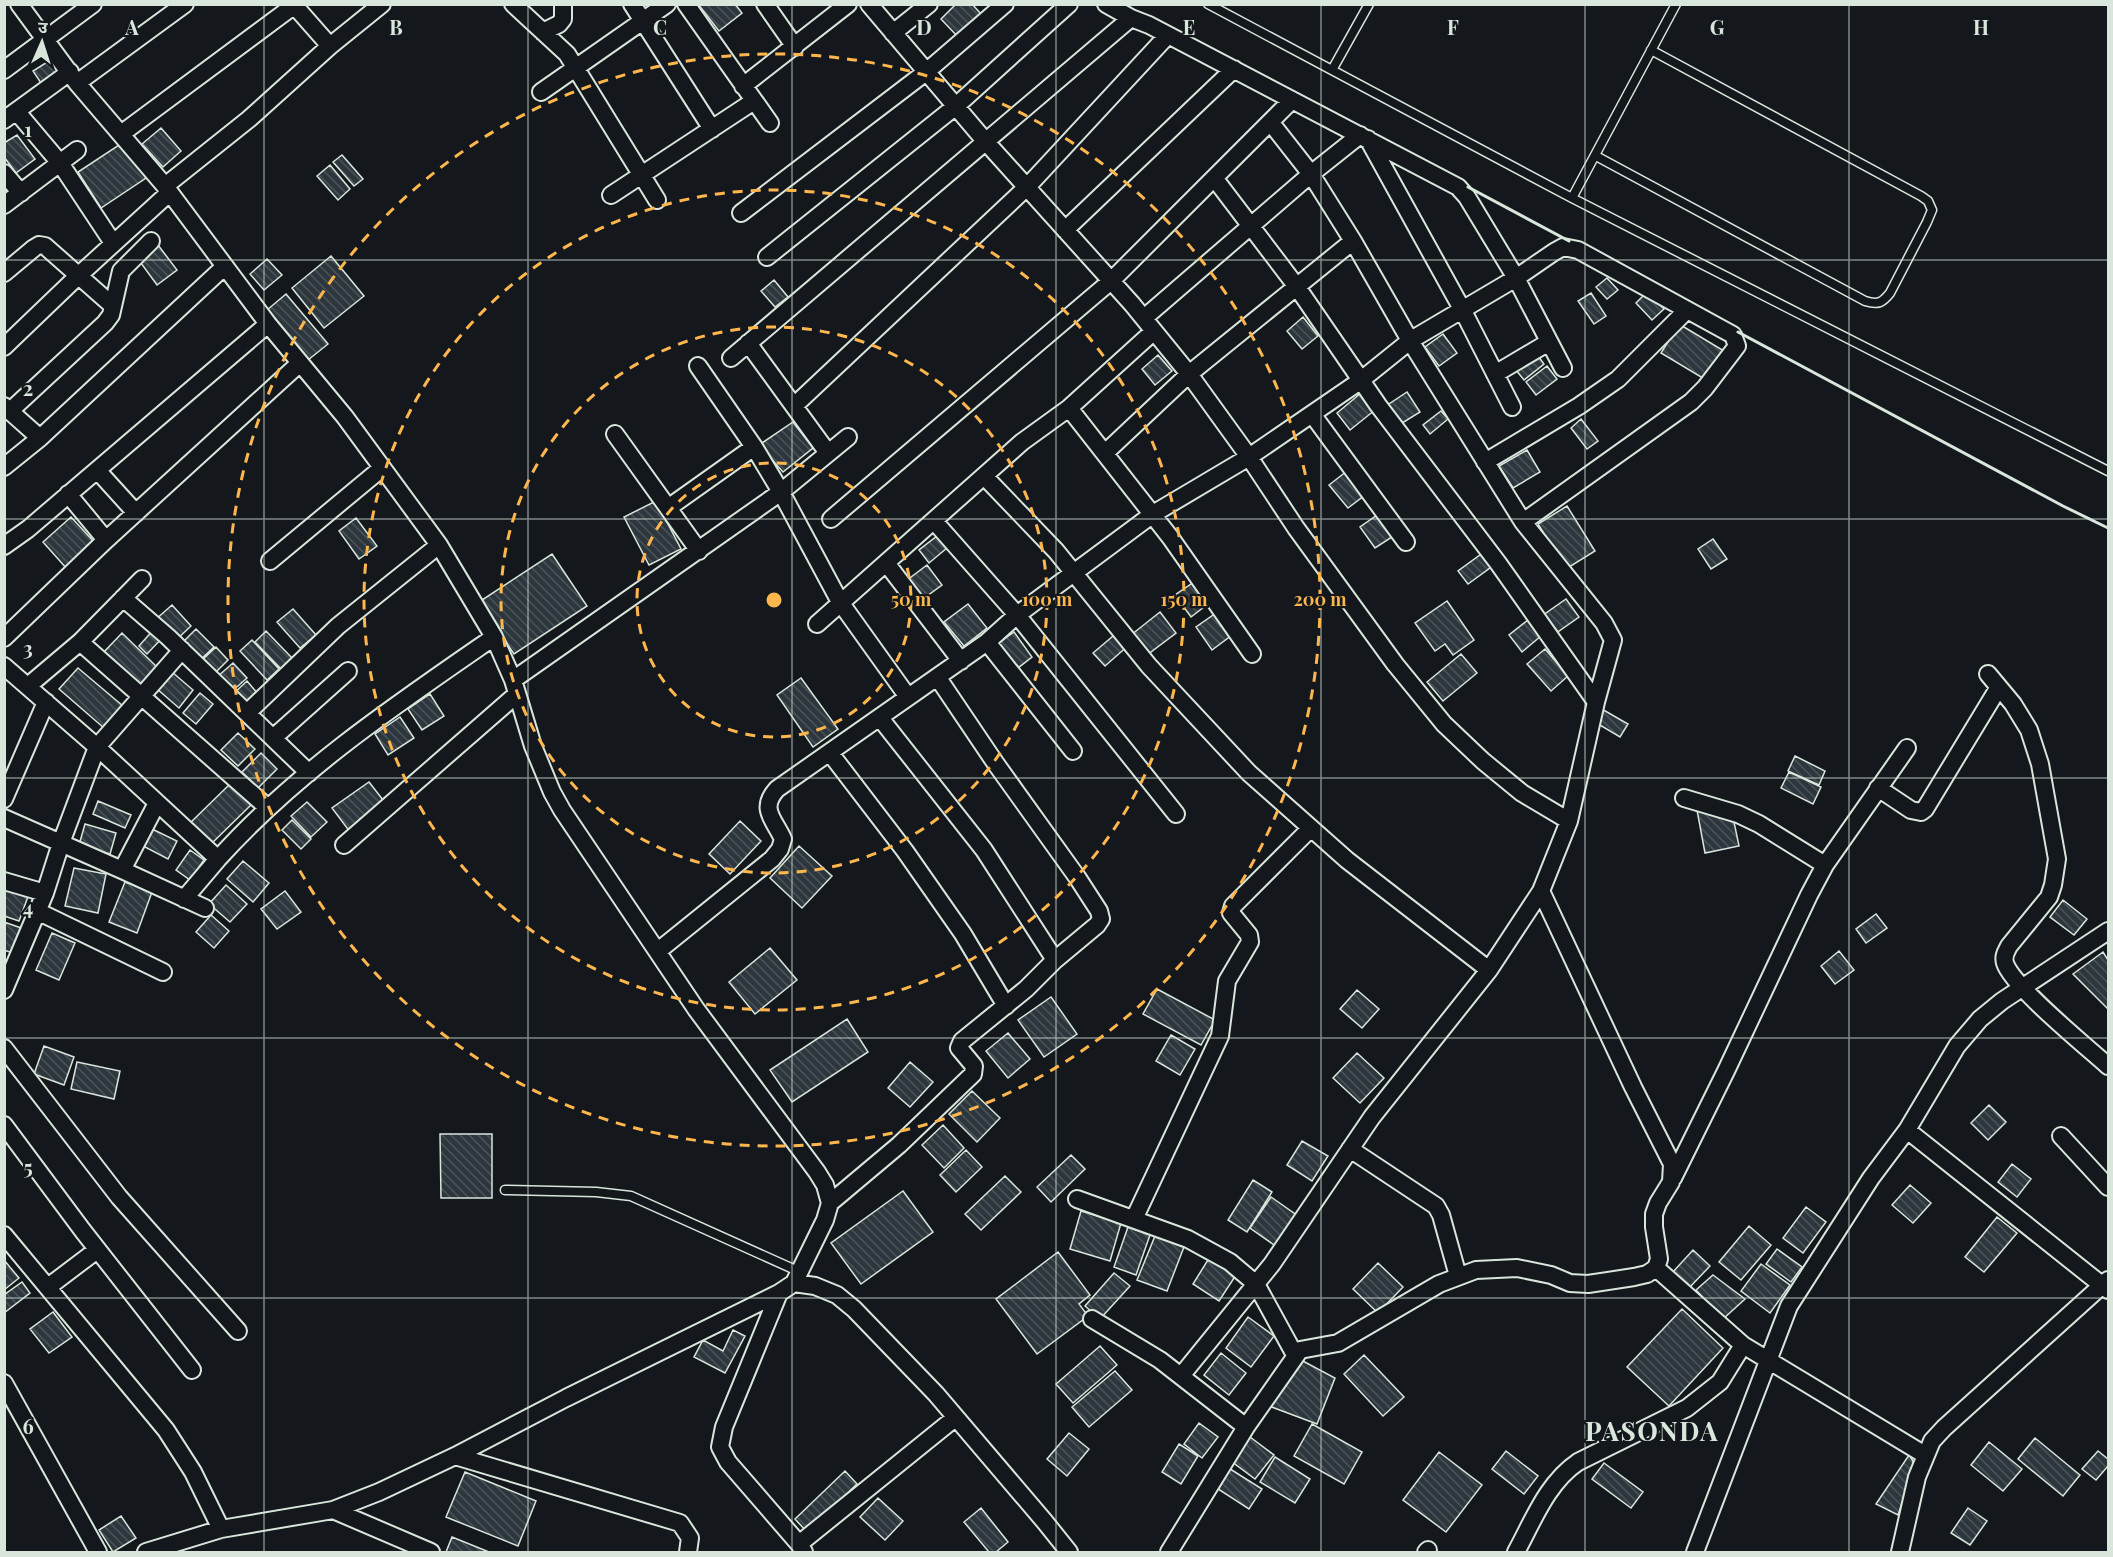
<svg xmlns="http://www.w3.org/2000/svg" width="2113" height="1557" viewBox="0 0 2113 1557" font-family="'Playfair Display','Noto Sans Devanagari',serif">
<style>
.building{fill:url(#building-back-hatch);stroke:#d8e6dc;stroke-width:1.5}
.lines{fill:none;stroke-linecap:round;stroke-linejoin:round}
.lane-casing{stroke:#d8e6dc;stroke-width:11}
.street-casing{stroke:#d8e6dc;stroke-width:20}
.lane{stroke:#14181c;stroke-width:8}
.street{stroke:#14181c;stroke-width:16}
.wall{stroke:#d8e6dc;stroke-width:3}
.grid{fill:none;stroke:#d8e6dc;stroke-width:1.5;stroke-opacity:0.55}
.ring{fill:none;stroke:#ffb74d;stroke-width:3;stroke-dasharray:10 8}
.labels{text-anchor:middle;dominant-baseline:central;stroke-width:4.5;stroke-linejoin:round;paint-order:stroke}
.district-label{font-size:26px;font-weight:bold;letter-spacing:1.5px;fill:#d8e6dc;stroke:#14181c}
.grid-label{font-size:20px;text-anchor:middle;font-weight:bold;fill:#d8e6dc;stroke:#14181c;stroke-width:4.5;stroke-linejoin:round;paint-order:stroke}
.centre{fill:#ffb74d;stroke:#14181c;stroke-width:3}
.ring-label{font-size:18px;text-anchor:middle;font-weight:bold;fill:#ffb74d;stroke:#14181c;stroke-width:4.5;stroke-linejoin:round;paint-order:stroke}
</style>
<defs>
<pattern id="building-back-hatch" width="6" height="6" patternUnits="userSpaceOnUse" patternTransform="scale(1.5)"><rect width="6" height="6" fill="#2c363c"/><path d="M-1 5l2 2M0 0l6 6M5-1l2 2" fill="none" stroke="#4a5358"/></pattern>
</defs>
<rect width="100%" height="100%" fill="#14181c"/>
<path class="building" d="M 698,4 L 735,4 L 742,13 L 719,31 Z
M 956,4 L 972,4 L 981,14 L 958,37 L 941,19 Z
M 52,59 L 62,73 L 43,86 L 33,71 Z
M 161,128 L 181,151 L 163,167 L 142,144 Z
M 17,135 L 35,159 L 16,173 L 4,157 L 4,143 Z
M 122,143 L 146,178 L 101,208 L 78,172 Z
M 342,155 L 363,179 L 354,186 L 333,162 Z
M 330,165 L 350,189 L 338,200 L 317,176 Z
M 158,245 L 177,270 L 157,285 L 138,259 Z
M 331,256 L 364,296 L 324,328 L 292,288 Z
M 267,259 L 282,275 L 264,290 L 250,274 Z
M 1607,278 L 1618,290 L 1607,299 L 1596,287 Z
M 774,280 L 788,297 L 775,307 L 761,291 Z
M 1647,292 L 1664,309 L 1652,320 L 1636,303 Z
M 1591,293 L 1606,316 L 1594,324 L 1578,301 Z
M 286,294 L 328,344 L 308,360 L 267,310 Z
M 1303,317 L 1318,336 L 1302,349 L 1287,331 Z
M 1679,324 L 1724,351 L 1706,380 L 1661,353 Z
M 1443,334 L 1457,353 L 1439,366 L 1425,347 Z
M 1536,353 L 1544,364 L 1524,380 L 1516,370 Z
M 1158,355 L 1172,371 L 1155,385 L 1142,369 Z
M 1547,366 L 1557,379 L 1536,395 L 1526,382 Z
M 1407,392 L 1420,412 L 1399,425 L 1386,406 Z
M 1361,393 L 1375,410 L 1350,430 L 1337,413 Z
M 1441,411 L 1448,419 L 1430,434 L 1423,425 Z
M 1581,419 L 1598,441 L 1587,449 L 1571,428 Z
M 793,422 L 813,448 L 783,472 L 759,445 Z
M 1527,450 L 1540,472 L 1513,488 L 1499,466 Z
M 1347,471 L 1365,495 L 1348,508 L 1329,485 Z
M 656,501 L 681,549 L 649,565 L 624,517 Z
M 1567,506 L 1595,551 L 1566,569 L 1538,524 Z
M 1380,513 L 1395,535 L 1375,548 L 1360,527 Z
M 71,517 L 95,543 L 67,569 L 43,542 Z
M 356,518 L 377,546 L 359,559 L 339,531 Z
M 937,536 L 947,548 L 929,563 L 919,550 Z
M 1713,539 L 1727,559 L 1711,569 L 1698,549 Z
M 1484,552 L 1494,565 L 1468,584 L 1458,571 Z
M 552,554 L 587,606 L 514,654 L 479,602 Z
M 927,565 L 942,585 L 920,601 L 906,581 Z
M 1194,582 L 1209,603 L 1191,617 L 1175,595 Z
M 1566,599 L 1579,617 L 1552,636 L 1539,618 Z
M 1447,601 L 1474,640 L 1453,655 L 1445,644 L 1435,651 L 1415,623 Z
M 968,604 L 987,628 L 964,646 L 944,622 Z
M 172,605 L 191,626 L 175,641 L 155,620 Z
M 293,609 L 316,635 L 300,648 L 277,622 Z
M 1160,612 L 1176,633 L 1147,655 L 1131,635 Z
M 1216,613 L 1232,635 L 1212,650 L 1196,627 Z
M 1528,620 L 1541,636 L 1522,652 L 1509,635 Z
M 154,629 L 163,637 L 147,654 L 139,646 Z
M 196,629 L 214,647 L 198,662 L 181,644 Z
M 266,631 L 292,658 L 281,669 L 255,642 Z
M 1119,631 L 1130,644 L 1105,666 L 1093,653 Z
M 1014,632 L 1032,657 L 1014,671 L 996,645 Z
M 122,633 L 160,670 L 142,689 L 103,653 Z
M 252,640 L 279,669 L 267,680 L 240,651 Z
M 216,647 L 228,660 L 213,675 L 200,662 Z
M 1545,649 L 1568,676 L 1551,691 L 1527,664 Z
M 1461,654 L 1477,673 L 1443,701 L 1427,682 Z
M 233,663 L 247,678 L 230,693 L 217,677 Z
M 78,668 L 123,706 L 104,728 L 59,689 Z
M 172,672 L 193,690 L 179,708 L 157,689 Z
M 801,678 L 838,729 L 813,747 L 777,695 Z
M 247,681 L 258,694 L 243,706 L 233,694 Z
M 200,693 L 213,704 L 196,724 L 183,713 Z
M 430,694 L 444,716 L 422,730 L 408,709 Z
M 1600,708 L 1628,724 L 1620,737 L 1593,721 Z
M 400,717 L 414,738 L 388,755 L 375,734 Z
M 238,733 L 255,749 L 238,766 L 221,750 Z
M 261,753 L 277,769 L 258,788 L 242,772 Z
M 1795,756 L 1825,771 L 1819,785 L 1788,771 Z
M 1789,772 L 1821,787 L 1813,804 L 1781,788 Z
M 369,782 L 387,805 L 350,832 L 332,808 Z
M 231,783 L 252,804 L 209,846 L 188,825 Z
M 98,801 L 131,815 L 125,828 L 93,814 Z
M 307,802 L 327,822 L 311,837 L 291,816 Z
M 1697,810 L 1734,822 L 1739,846 L 1705,853 Z
M 292,820 L 311,839 L 301,849 L 282,830 Z
M 740,821 L 761,841 L 730,874 L 709,854 Z
M 85,824 L 116,833 L 110,854 L 79,845 Z
M 152,829 L 177,841 L 168,859 L 143,846 Z
M 799,846 L 832,876 L 802,908 L 770,878 Z
M 190,850 L 204,860 L 190,880 L 176,870 Z
M 243,861 L 269,883 L 253,902 L 227,879 Z
M 74,868 L 106,874 L 98,913 L 65,906 Z
M 125,882 L 152,892 L 137,933 L 109,922 Z
M 226,885 L 247,904 L 230,922 L 209,904 Z
M 4,886 L 29,894 L 19,921 L 4,916 Z
M 285,891 L 301,912 L 277,929 L 261,909 Z
M 2063,900 L 2087,919 L 2074,935 L 2050,917 Z
M 1876,914 L 1887,928 L 1866,943 L 1856,929 Z
M 211,915 L 229,931 L 214,948 L 196,932 Z
M 4,922 L 27,930 L 18,955 L 4,950 Z
M 52,933 L 75,943 L 59,980 L 36,970 Z
M 770,948 L 797,980 L 755,1014 L 729,982 Z
M 1839,951 L 1854,970 L 1835,984 L 1821,966 Z
M 2103,952 L 2108,960 L 2108,1009 L 2073,974 Z
M 1157,989 L 1215,1020 L 1201,1045 L 1143,1014 Z
M 1357,990 L 1379,1009 L 1362,1028 L 1340,1009 Z
M 1051,997 L 1077,1034 L 1044,1057 L 1018,1020 Z
M 847,1019 L 868,1052 L 792,1102 L 770,1070 Z
M 1008,1033 L 1030,1059 L 1008,1078 L 986,1051 Z
M 1171,1035 L 1195,1049 L 1180,1075 L 1156,1061 Z
M 44,1046 L 74,1057 L 64,1085 L 34,1074 Z
M 1357,1053 L 1384,1078 L 1360,1103 L 1333,1078 Z
M 77,1062 L 120,1071 L 114,1099 L 71,1089 Z
M 910,1062 L 933,1082 L 910,1107 L 888,1088 Z
M 972,1091 L 1000,1118 L 977,1142 L 949,1114 Z
M 1989,1105 L 2006,1122 L 1988,1140 L 1971,1123 Z
M 943,1125 L 964,1148 L 944,1168 L 922,1145 Z
M 440,1134 L 492,1134 L 492,1198 L 441,1198 Z
M 1302,1141 L 1328,1156 L 1312,1181 L 1287,1165 Z
M 966,1150 L 982,1167 L 956,1192 L 940,1175 Z
M 1071,1155 L 1085,1169 L 1051,1202 L 1037,1187 Z
M 2012,1164 L 2031,1179 L 2017,1197 L 1998,1182 Z
M 1005,1176 L 1021,1192 L 981,1230 L 965,1214 Z
M 1253,1180 L 1272,1192 L 1247,1232 L 1228,1220 Z
M 1910,1185 L 1931,1203 L 1913,1223 L 1892,1205 Z
M 903,1191 L 933,1232 L 861,1284 L 831,1243 Z
M 1271,1197 L 1298,1216 L 1277,1247 L 1250,1228 Z
M 1806,1207 L 1826,1222 L 1803,1253 L 1783,1238 Z
M 1081,1211 L 1121,1223 L 1110,1261 L 1070,1249 Z
M 1997,1217 L 2017,1233 L 1984,1272 L 1965,1257 Z
M 1749,1226 L 1771,1245 L 1741,1280 L 1719,1262 Z
M 1128,1227 L 1150,1235 L 1136,1275 L 1114,1267 Z
M 1155,1236 L 1184,1247 L 1167,1291 L 1137,1280 Z
M 1777,1249 L 1802,1267 L 1791,1282 L 1766,1264 Z
M 1693,1250 L 1710,1266 L 1689,1288 L 1672,1273 Z
M 1058,1252 L 1090,1295 L 1079,1304 L 1088,1316 L 1037,1354 L 996,1299 Z
M 1211,1255 L 1238,1272 L 1219,1301 L 1193,1284 Z
M 4,1260 L 19,1278 L 4,1290 Z
M 1378,1263 L 1403,1287 L 1378,1313 L 1353,1289 Z
M 1761,1264 L 1790,1285 L 1770,1313 L 1741,1291 Z
M 1114,1273 L 1130,1286 L 1100,1319 L 1085,1306 Z
M 1713,1275 L 1745,1299 L 1723,1319 L 1696,1290 Z
M 22,1282 L 30,1293 L 4,1313 L 4,1295 Z
M 1682,1309 L 1723,1348 L 1669,1406 L 1627,1367 Z
M 53,1312 L 72,1337 L 49,1353 L 30,1329 Z
M 1248,1317 L 1274,1336 L 1251,1367 L 1226,1348 Z
M 733,1330 L 745,1336 L 725,1373 L 694,1357 L 703,1340 L 723,1351 Z
M 1100,1346 L 1117,1365 L 1073,1403 L 1056,1384 Z
M 1221,1353 L 1246,1373 L 1229,1395 L 1204,1375 Z
M 1364,1355 L 1404,1397 L 1383,1416 L 1344,1374 Z
M 1299,1359 L 1335,1378 L 1317,1424 L 1269,1406 Z
M 1115,1371 L 1132,1390 L 1089,1427 L 1072,1407 Z
M 1199,1423 L 1218,1437 L 1202,1458 L 1184,1444 Z
M 1312,1424 L 1362,1452 L 1344,1484 L 1294,1456 Z
M 1069,1433 L 1089,1449 L 1067,1476 L 1047,1459 Z
M 1250,1437 L 1274,1455 L 1255,1479 L 1231,1461 Z
M 2035,1438 L 2080,1475 L 2063,1496 L 2018,1459 Z
M 1989,1442 L 2022,1469 L 2003,1491 L 1971,1465 Z
M 1179,1444 L 1198,1456 L 1181,1484 L 1162,1472 Z
M 1506,1451 L 1538,1476 L 1524,1494 L 1492,1469 Z
M 2098,1451 L 2108,1459 L 2108,1466 L 2096,1480 L 2082,1469 Z
M 1439,1452 L 1482,1485 L 1446,1532 L 1403,1500 Z
M 1909,1455 L 1913,1461 L 1912,1474 L 1898,1515 L 1876,1504 Z
M 1275,1457 L 1310,1479 L 1295,1503 L 1260,1482 Z
M 1604,1463 L 1643,1492 L 1631,1508 L 1592,1479 Z
M 1227,1467 L 1262,1489 L 1249,1509 L 1215,1487 Z
M 845,1471 L 857,1484 L 807,1532 L 795,1519 Z
M 465,1472 L 536,1501 L 518,1546 L 446,1517 Z
M 878,1498 L 903,1521 L 885,1540 L 860,1517 Z
M 981,1508 L 1008,1542 L 996,1552 L 989,1552 L 964,1522 Z
M 1968,1508 L 1987,1521 L 1970,1545 L 1951,1533 Z
M 121,1516 L 136,1538 L 113,1552 L 99,1530 Z
M 452,1537 L 489,1552 L 446,1552 Z"/>
<g class="lines">
<g class="lane-casing">
<path id="lane" d="M 1208,4 L 1572,198 L 2108,471
M 1332,70 L 1369,4
M 1596,156 L 1865,301 C 1878,305 1882,303 1890,293 L 1927,222 L 1932,210 L 1928,201 L 1921,196 L 1651,50
M 1572,198 L 1676,4
M 505,1190 L 596,1192 L 631,1196 L 800,1272"/>
</g>
<g class="street-casing">
<path id="street" d="M 19,4 L 77,83 L 165,186 L 268,324 L 345,417 L 439,545 L 494,637 L 513,680 L 533,746 L 552,792 L 562,810 L 696,1009 L 817,1172 L 825,1185 L 830,1203 L 825,1220 L 794,1283 L 779,1293 L 566,1398 L 455,1456 L 379,1492 L 333,1510 L 221,1529 L 146,1552
M 293,4 L 330,46
M 513,4 L 567,54 L 657,200
M 632,4 L 712,129
M 686,4 L 770,123
M 765,4 L 795,47
M 869,4 L 986,142 L 1132,304 L 1189,374 L 1249,457 L 1296,528 L 1395,664 L 1444,724 L 1483,761 L 1522,793 L 1569,821
M 1106,4 L 1131,18
M 543,32 L 559,24 L 563,19 L 563,4
M 893,33 L 929,4
M 4,70 L 93,4
M 77,83 L 185,4
M 743,86 L 848,4
M 541,92 L 667,4
M 17,112 L 60,163 L 113,243
M 4,120 L 70,72
M 121,134 L 296,4
M 1368,139 L 1462,309 L 1512,407
M 4,173 L 21,193
M 1215,179 L 1297,287 L 1378,405 L 1498,563 L 1596,702
M 165,186 L 249,119 L 330,46 L 382,4
M 611,195 L 754,101
M 4,205 L 77,150
M 741,213 L 926,72 L 1005,4
M 1065,230 L 1234,69
M 767,257 L 956,106 L 1069,4
M 4,273 L 34,248 L 39,245 L 45,246 L 113,306
M 1144,318 L 1311,174 L 1360,135
M 748,343 L 828,453
M 4,347 L 78,276 L 169,193
M 731,358 L 1131,18 L 1149,25 L 1458,187 L 1467,197 L 1516,278 L 1563,368
M 698,366 L 754,447 L 781,492 L 840,602 L 908,697
M 1495,374 L 1549,342
M 4,406 L 40,438
M 794,406 L 1027,187 L 1168,35
M 1069,408 L 1170,537 L 1252,654
M 10,411 L 105,323 L 111,315 L 121,271 L 151,241
M 1312,414 L 1406,542
M 615,434 L 699,551
M 1105,453 L 1189,374 L 1353,241
M 1485,462 L 1579,406 L 1618,379 L 1687,310
M 4,467 L 40,438 L 224,267
M 97,470 L 136,513
M 984,476 L 1056,551 L 1149,666 L 1249,773 L 1347,860 L 1489,970
M 68,494 L 106,540
M 668,508 L 754,447
M 831,519 L 1111,281 L 1292,100
M 934,521 L 1017,615 L 1176,814
M 4,546 L 28,529 L 268,324
M 270,561 L 382,468
M 887,564 L 961,661
M 123,598 L 168,637 L 309,773
M 817,624 L 1022,442 L 1069,408 L 1154,331
M 4,638 L 106,540 L 300,363
M 80,642 L 267,807
M 987,642 L 1073,751
M 4,666 L 97,747 L 218,859 L 184,899
M 1988,674 L 2013,704 L 2029,730 L 2040,764 L 2057,859 L 2053,885 L 2049,897 L 2009,946 C 2006,952 2003,956 2005,963 C 2012,986 2087,1047 2108,1066
M 513,680 L 781,492 L 848,437
M 28,686 L 80,642 L 142,579
M 247,713 L 338,626 L 439,545
M 880,718 L 984,850 L 1055,960
M 273,738 L 348,671
M 830,753 L 905,851 L 963,934 L 1006,1006
M 1878,788 L 1911,810 L 1921,812 L 1925,809 L 1999,687
M 1684,798 L 1738,814 L 1759,824 L 1825,865
M 4,799 L 46,702
M 4,818 L 122,870 L 205,908
M 344,845 L 517,694
M 218,859 C 297,771 397,704 494,637
M 122,870 L 157,803
M 4,881 L 45,893
M 37,911 L 163,972
M 658,951 L 772,859 L 780,849 L 783,839 C 774,819 759,809 777,789 L 987,642 L 1017,615 L 1153,514 L 1249,457 L 1360,381 L 1411,340 L 1516,278 L 1554,252 L 1563,247 L 1578,250 L 1733,335 L 1737,346 L 1705,388 L 1691,402 L 1523,522
M 4,990 L 45,893 L 61,843 L 97,747 L 182,650
M 4,1048 L 119,1197 L 238,1331
M 4,1125 L 83,1231 L 192,1370
M 1907,1130 L 2108,1290
M 2061,1136 L 2108,1187
M 1350,1149 L 1436,1206 L 1441,1215 L 1458,1276
M 1673,1178 L 1726,1071 L 1809,895 L 1825,865 L 1907,748
M 1077,1199 L 1188,1239 L 1230,1262 L 1256,1284 L 1295,1355
M 830,1203 L 899,1145 L 973,1074 L 974,1066 L 959,1048 L 962,1041 L 1026,989 L 1055,960 L 1097,925 L 1101,919 L 1099,911 L 1077,877 L 996,764 L 938,678
M 1134,1219 L 1220,1036 L 1227,981 L 1250,942 L 1249,935 L 1231,913 L 1233,906 L 1310,829
M 4,1235 L 166,1430 L 193,1472 L 221,1529
M 1656,1268 L 1743,1345 L 1925,1455
M 794,1283 L 815,1286 L 837,1295 L 854,1309 L 936,1394 L 1045,1522 L 1069,1552
M 48,1287 L 97,1250
M 779,1293 L 724,1427 L 720,1447 L 728,1462 L 799,1544
M 1092,1319 L 1160,1360 L 1246,1427
M 1181,1376 L 1272,1264 L 1372,1117 L 1489,970 L 1541,891 L 1569,821 L 1596,702 L 1613,640 L 1604,623 L 1523,522 L 1412,344 L 1353,241 L 1311,174 L 1271,123
M 4,1383 L 98,1552
M 455,1456 L 680,1523 L 690,1538 L 688,1552
M 333,1510 L 431,1552
M 804,1552 L 799,1544 L 955,1418
M 1169,1552 L 1246,1427 L 1300,1350 L 1338,1343 L 1439,1284 L 1476,1270 L 1517,1268 L 1551,1275 L 1570,1283 L 1588,1284 L 1634,1277 L 1647,1274 L 1656,1268 L 1659,1259 L 1654,1227 L 1654,1214 L 1658,1203 L 1671,1182 L 1672,1164 L 1633,1087 L 1541,891
M 1426,1552 L 1428,1550
M 1516,1552 C 1533,1521 1547,1483 1578,1462 L 1687,1408 L 1720,1382 L 1743,1345
M 1695,1552 L 1789,1306 L 1871,1178 L 1907,1130 L 1957,1046 L 1980,1019 L 2002,1001 L 2108,931
M 1900,1552 L 1917,1477 L 1932,1441 L 1944,1428 L 2108,1280"/>
</g>
<use href="#lane" class="lane"/>
<use href="#street" class="street"/>
<path class="wall" d="M 1468,187 L 1569,241
M 1738,332 L 2063,506 L 2108,528"/>
</g>
<path class="grid" d="M 264,4 L 264,1552M 528,4 L 528,1552M 792,4 L 792,1552M 1056,4 L 1056,1552M 1321,4 L 1321,1552M 1585,4 L 1585,1552M 1849,4 L 1849,1552M 4,260 L 2108,260M 4,519 L 2108,519M 4,778 L 2108,778M 4,1038 L 2108,1038M 4,1298 L 2108,1298"/>
<g class="ring">
<circle cx="774" cy="600" r="137"/>
<circle cx="774" cy="600" r="273"/>
<circle cx="774" cy="600" r="410"/>
<circle cx="774" cy="600" r="546"/>
</g>
<g class="labels">
<g class="district-label">
<text x="1652" y="1430">PASONDA</text>
</g>
</g>
<g class="grid-label">
<text x="132" y="35">A</text>
<text x="396" y="35">B</text>
<text x="660" y="35">C</text>
<text x="924" y="35">D</text>
<text x="1189" y="35">E</text>
<text x="1453" y="35">F</text>
<text x="1717" y="35">G</text>
<text x="1981" y="35">H</text>
<text x="28" y="137">1</text>
<text x="28" y="396">2</text>
<text x="28" y="656">3</text>
<text x="28" y="915">4</text>
<text x="28" y="1175">5</text>
<text x="28" y="1434">6</text>
</g>
<circle cx="774" cy="600" r="9" class="centre"/>
<g class="ring-label">
<text x="911" y="606">50 m</text>
<text x="1047" y="606">100 m</text>
<text x="1184" y="606">150 m</text>
<text x="1320" y="606">200 m</text>
</g>
<rect width="2113" height="1557" fill="none" stroke="#d8e6dc" stroke-width="12"/>
<g transform="translate(42 42) rotate(3)" stroke="#14181c" stroke-width="4.5" paint-order="stroke">
<path d="M0-4.5L10 22L0 15L-10 22Z" fill="#d8e6dc"/>
<text y="-9" font-size="16" font-weight="bold" text-anchor="middle" fill="#d8e6dc">उ</text>
</g>
</svg>
